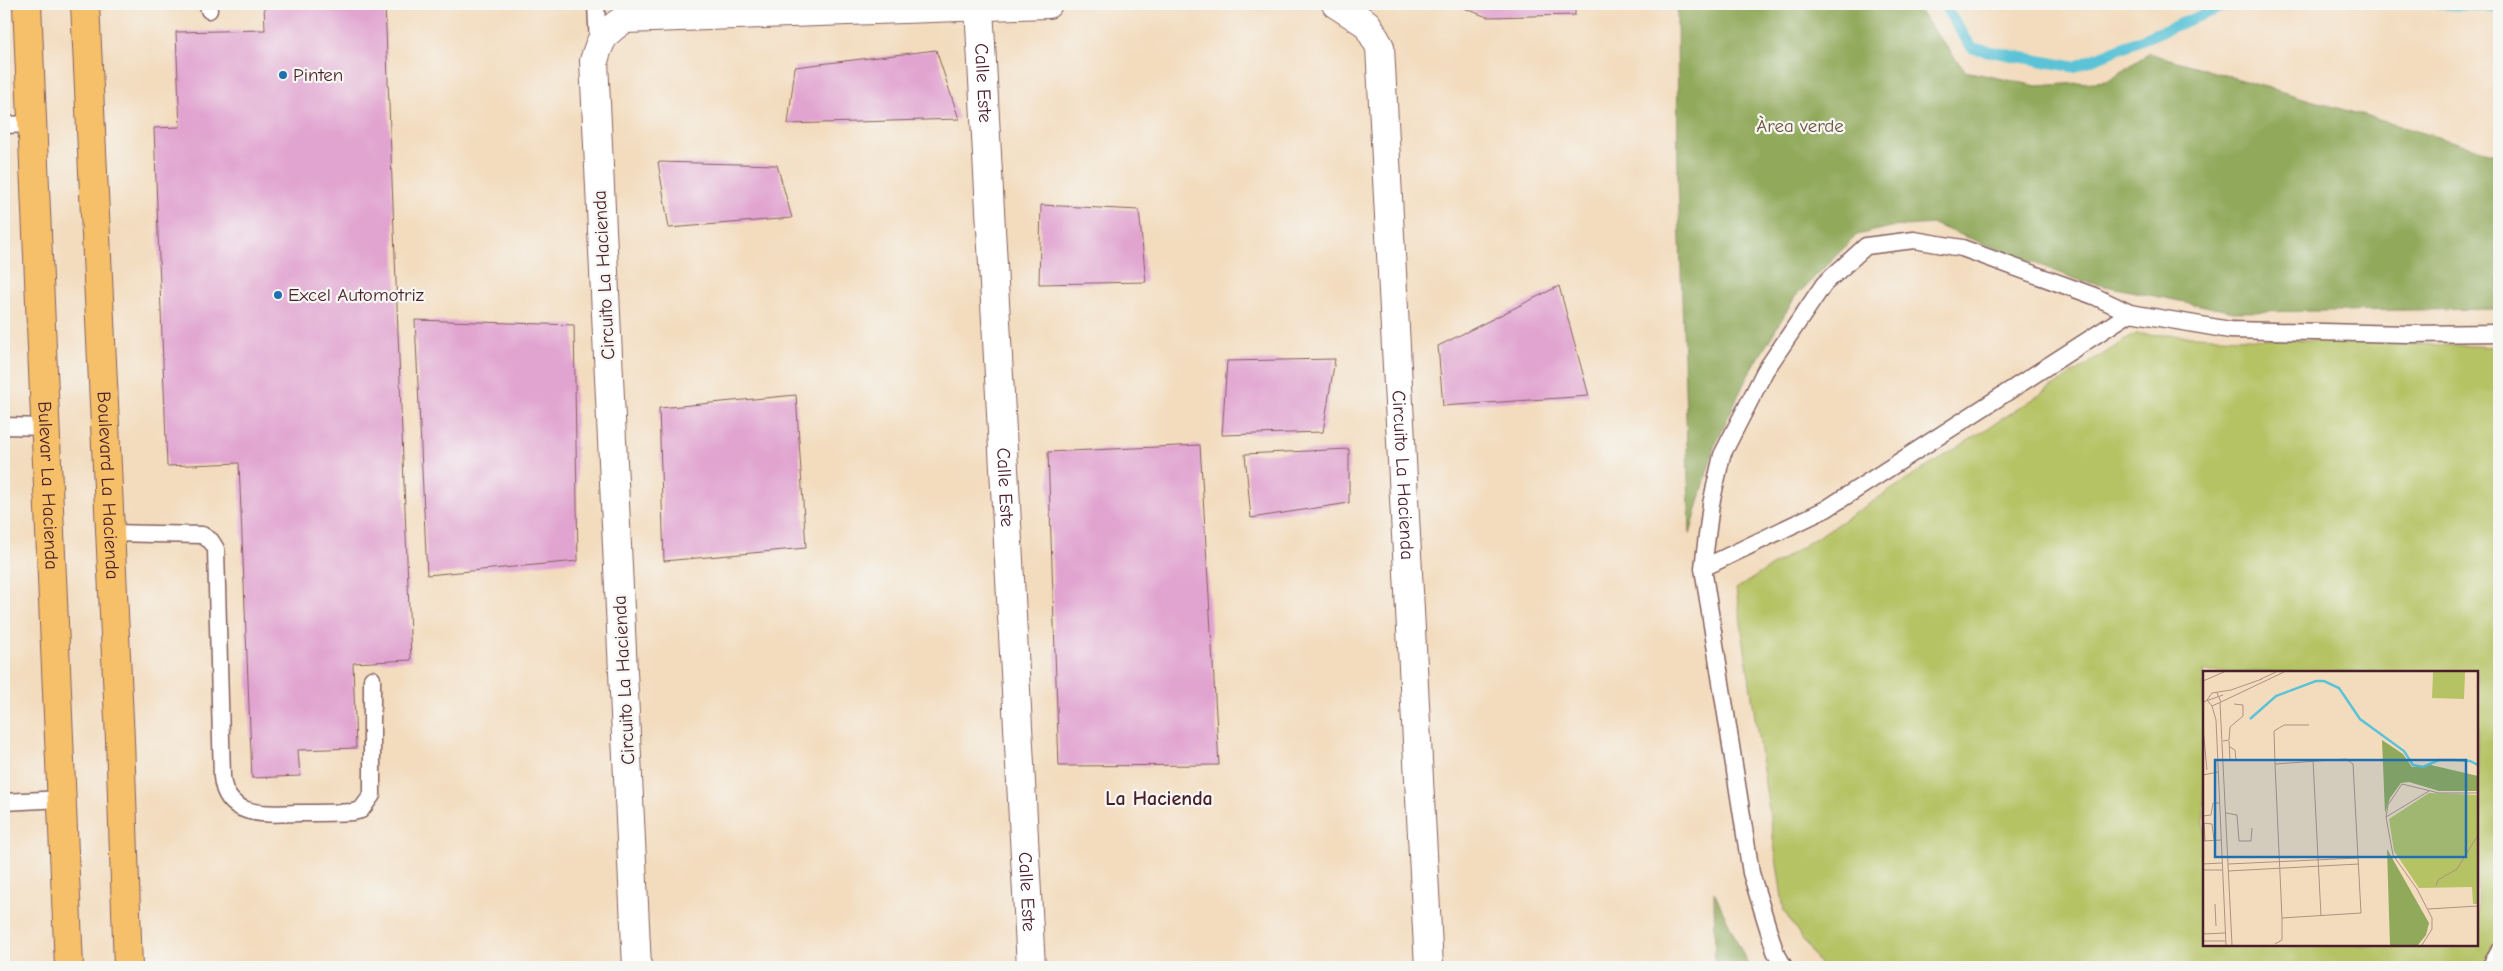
<svg xmlns="http://www.w3.org/2000/svg" width="2503" height="971" viewBox="0 0 2503 971" font-family="'Comic Neue',sans-serif">
<style>
.green{fill:#b6c365;stroke:#807148;fill-rule:evenodd}
.forest{fill:#90a95a;stroke:#6d6442}
.lines{fill:none;stroke-linecap:round;stroke-linejoin:round}
.stream{stroke:#5bc3d7;stroke-width:11}
.building{fill:#e1a4d0}
.service-casing{stroke:#85615e;stroke-width:19}
.minor-casing{stroke:#85615e;stroke-width:30}
.primary-casing{stroke:#85615e;stroke-width:30}
.service{stroke:#fff;stroke-width:16}
.minor{stroke:#fff;stroke-width:28}
.primary{stroke:#f6c06b;stroke-width:28}
.poi-dot{fill:#1f6fb2;stroke:#f6f6f2;stroke-width:2}
.labels{text-anchor:middle;dominant-baseline:central;stroke-width:4.5;stroke-linejoin:round;paint-order:stroke}
.poi-label{font-size:19px;fill:#4a1f2b;stroke:#f6f6f2;text-anchor:start}
.street-label{font-size:19px;fill:#4a1f2b;stroke:#f6f6f2}
.park-label{font-size:19px;fill:#6a503c;stroke:#f6f6f2}
.neighbourhood-label{font-size:20px;font-weight:bold;fill:#4a1f2b;stroke:#f6f6f2}
.inset-river{fill:none;stroke:#5bc3d7;stroke-width:2.5}
.inset-road{fill:none;stroke:#af9083;stroke-width:1}
.view{fill:#1f6fb2;fill-opacity:0.15;stroke:#1f6fb2;stroke-width:2.5}
.inset-edge{fill:none;stroke:#4a1f2b;stroke-width:2.5}
</style>
<rect width="100%" height="100%" fill="#f6f6f2"/>
<filter id="ink" filterUnits="userSpaceOnUse"><feTurbulence type="fractalNoise" baseFrequency=".02" numOctaves="2"/><feDisplacementMap in="SourceGraphic" scale="10" xChannelSelector="R" yChannelSelector="G"/><feConvolveMatrix kernelMatrix="1 2 1 2 8 2 1 2 1" color-interpolation-filters="sRGB"/></filter>
<filter id="wash" filterUnits="userSpaceOnUse"><feTurbulence type="fractalNoise" baseFrequency=".0096" numOctaves="4" result="noise"/><feDisplacementMap in="SourceGraphic" scale="20" xChannelSelector="R" yChannelSelector="G"/><feGaussianBlur stdDeviation="1.12" result="paint"/><feColorMatrix in="noise" values="0 0 0 0 0 0 0 0 0 0 0 0 0 0 0 0 0 1.4 0 .05"/><feComposite in="paint" operator="in"/></filter>
<g filter="url(#wash)">
<rect width="100%" height="100%" fill="#f3dcbe"/>
<path class="green" d="M 2135,334 L 2499,347 L 2499,967 L 1821,967 L 1784,911 L 1736,589 ZM 2204,672 L 2477,672 L 2477,945 L 2204,945 Z"/>
<path class="forest" d="M 1677,4 L 1914,4 L 1965,71 L 2037,86 L 2107,81 L 2149,53 L 2499,155 L 2499,309 L 2234,312 L 2081,281 L 1933,224 L 1891,227 L 1857,235 L 1795,297 L 1746,379 L 1714,447 L 1690,535 L 1678,181 Z
M 1714,892 L 1749,967 L 1715,967 Z"/>
<g class="lines">
<path class="stream" d="M 1943,4 L 1972,48 L 2074,67 L 2229,4
M 2439,4 L 2499,7"/>
</g>
<g id="blocks">
<path class="building" d="M 264,4 L 385,4 L 411,660 L 353,663 L 356,748 L 298,750 L 300,776 L 252,778 L 239,463 L 167,466 L 154,128 L 180,127 L 176,32 L 265,30 Z
M 1454,4 L 1575,4 L 1575,15 L 1487,17 Z
M 936,50 L 959,119 L 788,124 L 795,67 Z
M 658,162 L 777,165 L 792,218 L 669,228 Z
M 1041,205 L 1139,210 L 1146,282 L 1039,284 Z
M 1559,286 L 1589,396 L 1443,406 L 1438,346 Z
M 415,320 L 574,325 L 578,561 L 427,575 Z
M 1335,359 L 1323,432 L 1222,435 L 1227,361 Z
M 796,395 L 806,548 L 664,561 L 659,408 Z
M 1200,445 L 1219,765 L 1059,766 L 1048,452 Z
M 1349,449 L 1349,503 L 1251,518 L 1245,454 Z"/>
</g>
</g>
<g filter="url(#ink)">
<use href="#blocks" fill-opacity="0" stroke="#85615e" stroke-width="1"/>
<g class="lines">
<g class="service-casing">
<path id="service" d="M 208,4 L 209,10
M 596,4 L 598,45
M 4,125 L 32,124
M 4,426 L 46,427
M 110,533 L 202,535 L 211,541 L 216,549 L 222,777 C 226,819 267,814 299,813 C 317,813 335,813 353,812 L 361,810 L 372,795 L 372,679
M 1703,568 L 1826,509 L 2130,313
M 4,802 L 62,799
M 1784,967 L 1775,951 L 1751,873 L 1703,568 L 1711,504 L 1722,455 L 1765,371 L 1824,284 L 1866,246 L 1914,240 L 1962,248 L 2094,296 L 2130,313 L 2230,330 L 2408,334 L 2499,333
M 2490,967 L 2499,952"/>
</g>
<g class="minor-casing">
<g id="minor">
<path id="s1" d="M 1336,4 L 1367,24 L 1380,47 L 1429,967"/>
<path id="s2" d="M 979,7 L 1031,967"/>
<path d="M 637,967 L 594,61 C 600,39 605,31 625,19 L 1048,4"/>
</g>
</g>
<g class="primary-casing">
<g id="primary">
<path id="s3" d="M 27,4 L 69,967"/>
<path id="s4" d="M 85,4 L 120,740 L 128,967"/>
</g>
</g>
<use href="#service" class="service"/>
<use href="#minor" class="minor"/>
<use href="#primary" class="primary"/>
</g>
</g>
<g class="poi-dot">
<circle cx="283" cy="75" r="5"/>
<circle cx="278" cy="295" r="5"/>
</g>
<g class="labels">
<g class="poi-label">
<text x="293" y="75">Pinten</text>
<text x="288" y="295">Excel Automotriz</text>
</g>
<g class="street-label">
<text stroke="none"><textPath href="#s2" startOffset="76">Calle Este</textPath></text>
<text transform="translate(604 275) rotate(-93)">Circuito La Hacienda</text>
<text stroke="none"><textPath href="#s1" startOffset="492">Circuito La Hacienda</textPath></text>
<text stroke="none"><textPath href="#s3" startOffset="482">Bulevar La Hacienda</textPath></text>
<text stroke="none"><textPath href="#s4" startOffset="482">Boulevard La Hacienda</textPath></text>
<text stroke="none"><textPath href="#s2" startOffset="481">Calle Este</textPath></text>
<text transform="translate(624 680) rotate(-93)">Circuito La Hacienda</text>
<text stroke="none"><textPath href="#s2" startOffset="886">Calle Este</textPath></text>
</g>
<g class="park-label">
<text x="1800" y="126">Àrea verde</text>
</g>
<g class="neighbourhood-label">
<text x="1159" y="798">La Hacienda</text>
</g>
</g>
<g transform="translate(2203 671)">
<rect width="275" height="275" fill="#f3dcbe"/>
<path d="M 230,1 L 262,1 L 261,28 L 229,27 ZM 226,122 L 275,124 L 275,233 L 270,233 L 269,216 L 216,217 L 191,180 L 186,148 Z" fill="#b6c365"/>
<path d="M 179,69 L 200,83 L 209,96 L 228,94 L 275,105 L 275,120 L 236,120 L 206,111 L 198,112 L 187,127 L 182,142 ZM 184,178 L 226,252 L 223,264 L 215,274 L 187,274 Z" fill="#90a95a"/>
<path class="inset-river" d="M 47,48 L 73,25 L 113,10 L 121,10 L 136,17 L 157,48 L 201,80 L 210,94 L 220,96 L 236,89 L 251,89 L 267,90 L 275,94"/>
<path class="inset-road" d="M 58,8 L 73,1M 0,10 L 21,1M 14,22 L 18,31 L 9,35 L 4,29 L 9,22 L 28,19 L 59,8M 0,31 L 20,24M 18,31 L 81,1M 17,32 L 29,274M 9,35 L 13,49 L 23,274M 0,57 L 4,99M 20,70 L 26,69 L 27,56 L 40,45 L 40,34 L 31,33M 26,70 L 27,89M 27,76 L 32,79 L 33,90M 143,88 L 150,93 L 158,242 L 79,247 L 72,93 ZM 110,89 L 118,245M 72,93 L 71,60 L 81,54 L 106,54M 0,104 L 15,101M 23,142 L 34,144 L 36,170 L 48,170 L 49,157M 0,145 L 8,144 L 10,132 L 16,132M 183,146 L 226,120M 0,152 L 9,153 L 11,169M 1,152 L 2,170M 0,170 L 18,169M 0,193 L 19,192M 25,193 L 155,187M 0,199 L 19,199M 25,200 L 156,193M 233,215 L 235,209 L 254,198 L 275,164M 12,233 L 13,255M 225,238 L 275,235M 0,263 L 22,262M 0,270 L 22,270M 72,273 L 79,269 L 79,247M 219,274 L 229,258 L 229,247 L 214,218 L 190,184 L 183,146 L 185,134 L 199,113 L 236,122 L 275,122"/>
<path class="view" d="M 12,89 L 263,89 L 263,186 L 12,186 Z"/>
<rect width="275" height="275" class="inset-edge"/>
</g>
<rect width="2503" height="971" fill="none" stroke="#f6f6f2" stroke-width="20"/>
</svg>
